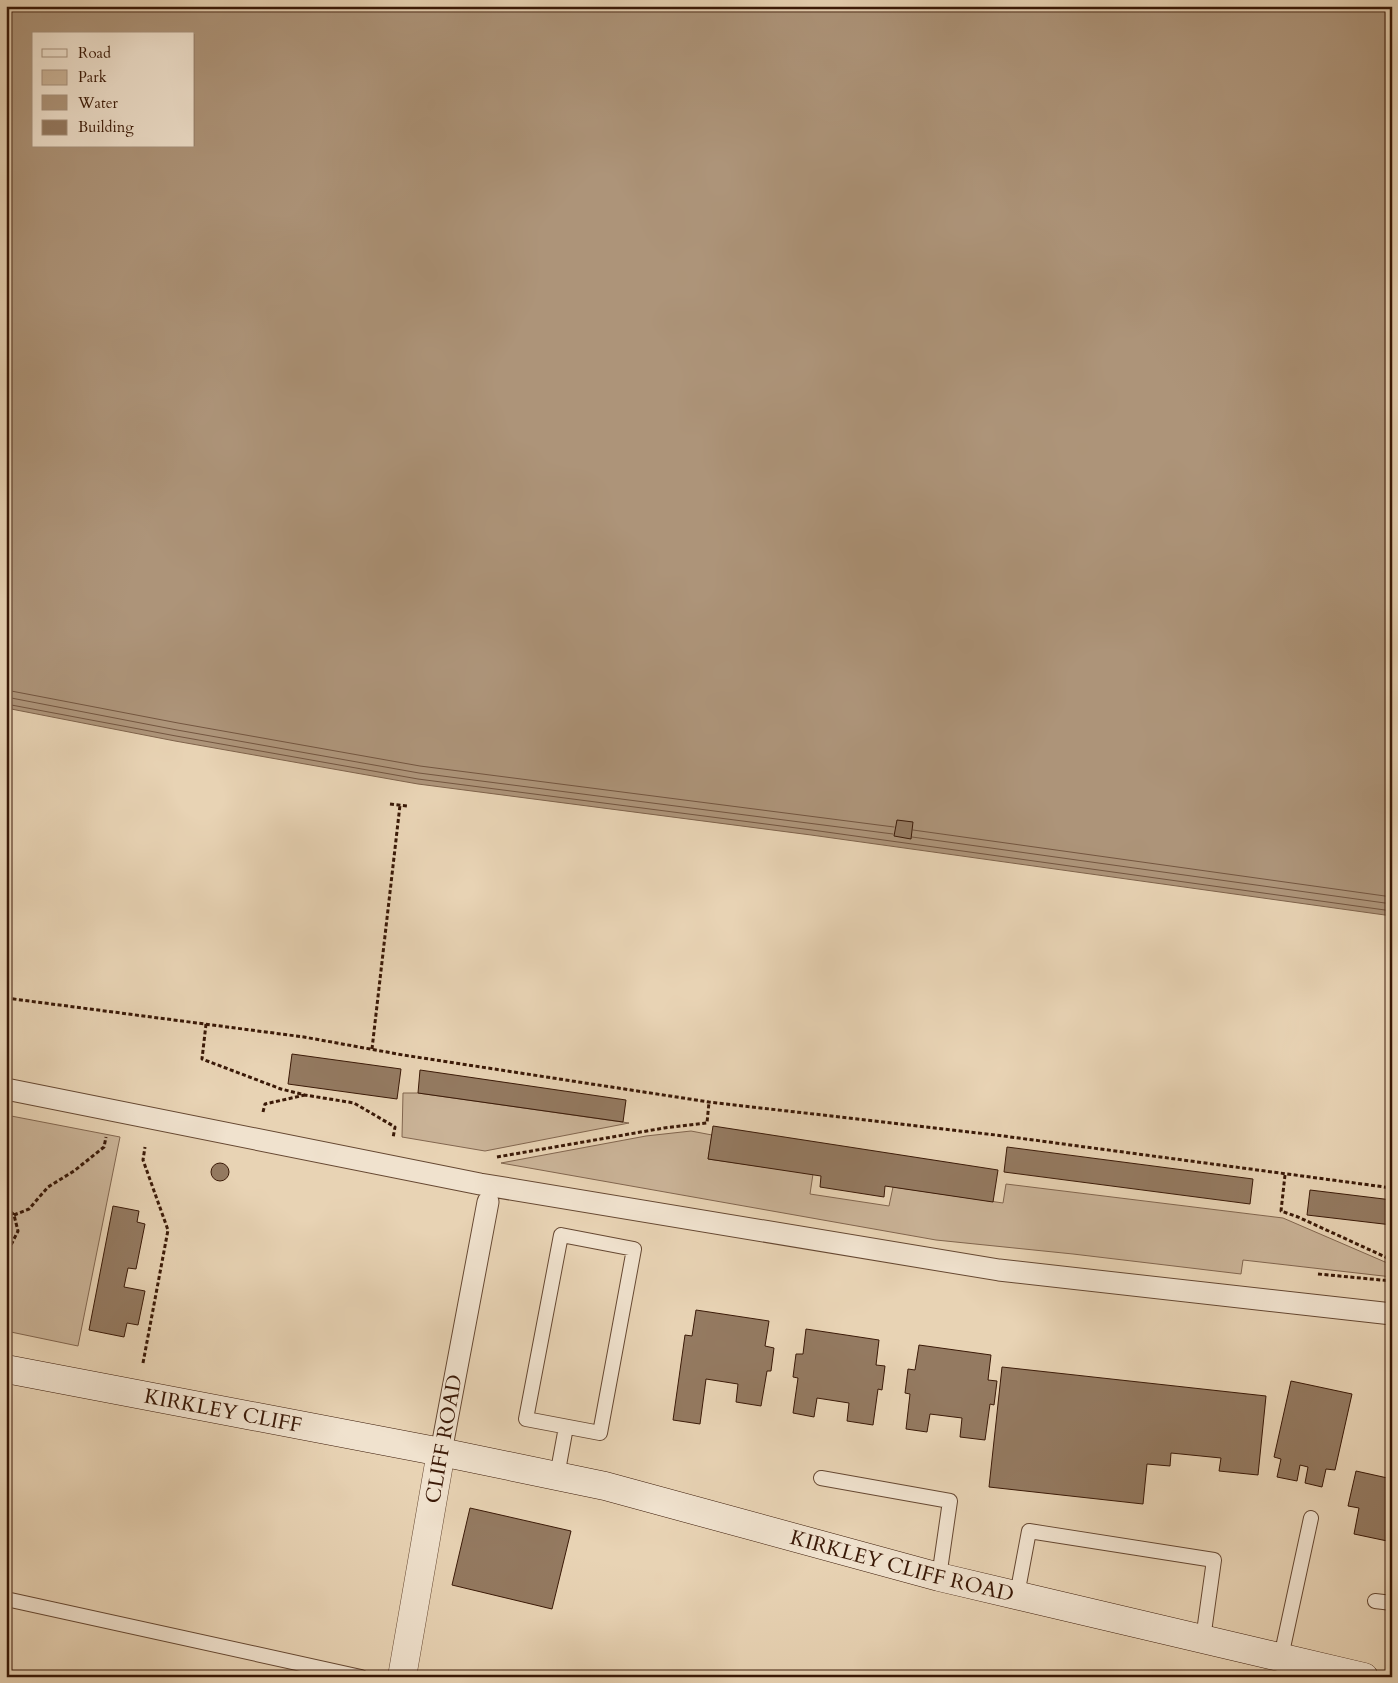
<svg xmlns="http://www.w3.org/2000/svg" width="1398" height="1683" viewBox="0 0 1398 1683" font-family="Cardo,serif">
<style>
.green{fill:#cab397;stroke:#82664f}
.water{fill:#ad9479;stroke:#7f634b;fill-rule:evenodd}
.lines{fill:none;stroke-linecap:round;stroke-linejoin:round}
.shore{stroke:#745640;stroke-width:1}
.building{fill:#947a61;stroke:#3a1907}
.service-casing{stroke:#664832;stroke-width:16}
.pedestrian-casing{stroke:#664832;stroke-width:23}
.minor-casing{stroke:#664832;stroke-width:29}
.secondary-casing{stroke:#3a1907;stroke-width:29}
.path{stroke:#3a1907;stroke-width:3;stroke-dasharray:4 2.5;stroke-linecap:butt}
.service{stroke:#f0e2ce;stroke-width:14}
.pedestrian{stroke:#f0e2ce;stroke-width:21}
.minor{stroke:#f0e2ce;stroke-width:28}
.secondary{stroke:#f0e2ce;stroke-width:28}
.labels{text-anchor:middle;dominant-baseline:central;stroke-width:4;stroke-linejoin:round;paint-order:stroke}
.street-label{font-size:21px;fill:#3a1907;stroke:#f0e2ce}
</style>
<rect width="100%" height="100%" fill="#e8d3b4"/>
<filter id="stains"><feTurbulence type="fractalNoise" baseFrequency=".004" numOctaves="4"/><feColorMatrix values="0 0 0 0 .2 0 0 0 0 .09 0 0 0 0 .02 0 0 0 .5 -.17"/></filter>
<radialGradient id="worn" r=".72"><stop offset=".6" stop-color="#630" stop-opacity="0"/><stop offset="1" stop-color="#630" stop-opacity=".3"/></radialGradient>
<path class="green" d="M 403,1093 L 418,1093 L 629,1123 L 485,1151 L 402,1137 Z
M 6,1115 L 120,1137 L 78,1346 L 6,1331 Z
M 691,1131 L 712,1135 L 708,1159 L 813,1174 L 810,1194 L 889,1206 L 893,1187 L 1003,1203 L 1006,1184 L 1283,1218 L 1392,1265 L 1392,1277 L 1243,1260 L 1241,1274 L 1073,1254 L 936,1240 L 501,1163 L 646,1136 Z"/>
<path class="water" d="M 6,6 L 1392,6 L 1392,916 L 811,835 L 418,784 L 175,741 L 6,708 ZM 34,34 L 194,34 L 194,146 L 34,146 Z"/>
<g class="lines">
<path class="shore" d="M 6,690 L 178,723 L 420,766 L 894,827
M 6,697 L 177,730 L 419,773 L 893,834
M 6,704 L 176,736 L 418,779 L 812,830 L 1392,911
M 913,830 L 1392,897
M 912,837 L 1392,904"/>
</g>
<path class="building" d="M 897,820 L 913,822 L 911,839 L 894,836 Z
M 292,1054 L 401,1069 L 397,1099 L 288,1084 Z
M 420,1070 L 626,1100 L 623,1122 L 418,1093 Z
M 713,1126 L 998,1170 L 993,1202 L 885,1186 L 884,1197 L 820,1187 L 821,1176 L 708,1159 Z
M 1007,1147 L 1253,1179 L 1250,1204 L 1004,1172 Z
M211 1172a9 9 0 1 1 18 0a9 9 0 1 1-18 0Z
M 1310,1190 L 1392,1200 L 1392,1225 L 1307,1215 Z
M 113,1206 L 139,1211 L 137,1222 L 145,1224 L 136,1269 L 128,1268 L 124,1287 L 145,1291 L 138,1325 L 127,1323 L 124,1337 L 89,1330 Z
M 696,1310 L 769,1321 L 765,1346 L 774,1348 L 771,1371 L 767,1371 L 761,1406 L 736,1402 L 738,1384 L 706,1379 L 700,1424 L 673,1420 L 685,1335 L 692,1336 Z
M 806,1329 L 879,1340 L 876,1365 L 885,1366 L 882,1390 L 878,1389 L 873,1425 L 847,1421 L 849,1403 L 817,1398 L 814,1417 L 793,1413 L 798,1378 L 793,1377 L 796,1354 L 803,1354 Z
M 919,1345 L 991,1355 L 988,1380 L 997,1381 L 994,1405 L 990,1404 L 985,1440 L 960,1437 L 962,1418 L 930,1414 L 927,1432 L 906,1429 L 910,1394 L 905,1393 L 908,1369 L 915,1370 Z
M 1002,1367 L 1266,1396 L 1258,1475 L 1219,1471 L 1221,1458 L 1171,1453 L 1170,1466 L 1147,1464 L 1143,1504 L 989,1487 Z
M 1291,1381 L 1352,1394 L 1335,1470 L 1326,1469 L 1322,1487 L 1305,1483 L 1308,1467 L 1300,1465 L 1297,1481 L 1277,1477 L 1281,1459 L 1274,1457 Z
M 1356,1471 L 1392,1479 L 1392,1542 L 1354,1534 L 1359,1508 L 1348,1506 Z
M 470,1508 L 571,1531 L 552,1609 L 452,1585 Z"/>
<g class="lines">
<g class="service-casing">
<path id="service" d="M 561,1235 L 634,1249 L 600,1433 L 526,1419 Z
M 557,1476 L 566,1427
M 821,1478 L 950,1501 L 939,1577
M 1017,1595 L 1029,1531 L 1214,1560 L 1203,1639
M 6,1599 L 361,1677
M 1375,1601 L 1392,1603
M 1281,1657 L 1311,1518"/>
</g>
<g class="pedestrian-casing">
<path id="pedestrian" d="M 6,1089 L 480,1184 L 999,1270 L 1392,1314
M 441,1452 L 488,1202"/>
</g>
<g class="minor-casing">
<path id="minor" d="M 402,1677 L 441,1452"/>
</g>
<g class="secondary-casing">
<g id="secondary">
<path id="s1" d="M 6,1369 L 441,1452 L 605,1486 L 939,1577 L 1364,1677"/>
</g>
</g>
<path class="path" d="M 390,804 L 407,806
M 6,998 L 304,1037 L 403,1055 L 709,1102 L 996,1135 L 1392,1188
M 206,1024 L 202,1059 L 281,1089 L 305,1095 L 354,1103 L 395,1127 L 393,1138
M 372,1049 L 400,805
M 263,1112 L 265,1104 L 305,1095
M 497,1157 L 664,1128 L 707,1123 L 709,1102
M 1285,1175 L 1281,1211 L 1298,1217 L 1392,1260
M 6,1207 L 14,1215 L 18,1231 L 10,1247 L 6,1248
M 14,1215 L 29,1209 L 48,1187 L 74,1171 L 104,1147 L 106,1137
M 1318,1274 L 1392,1281
M 143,1363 L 168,1230 L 143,1160 L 145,1147"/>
<use href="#service" class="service"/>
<use href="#pedestrian" class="pedestrian"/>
<use href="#minor" class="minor"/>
<use href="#secondary" class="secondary"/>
</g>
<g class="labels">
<g class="street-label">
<text stroke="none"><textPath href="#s1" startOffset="221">KIRKLEY CLIFF</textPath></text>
<text transform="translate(444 1439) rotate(-80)">CLIFF ROAD</text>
<text stroke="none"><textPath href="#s1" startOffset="918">KIRKLEY CLIFF ROAD</textPath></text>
</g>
</g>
<rect width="1398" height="1683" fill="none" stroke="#e8d3b4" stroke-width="25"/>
<rect x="8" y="8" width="1383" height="1668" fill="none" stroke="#3a1907" stroke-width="2.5"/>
<rect x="12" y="12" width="1373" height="1658" fill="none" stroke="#3a1907"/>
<rect x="32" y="32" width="162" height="115" fill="#f0e2ce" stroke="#a7927e"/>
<rect x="42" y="49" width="25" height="8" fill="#f0e2ce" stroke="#a7927e"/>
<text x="78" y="58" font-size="15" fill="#3a1907">Road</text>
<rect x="42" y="70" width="25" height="15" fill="#cab397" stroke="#a7927e"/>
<text x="78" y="82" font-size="15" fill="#3a1907">Park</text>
<rect x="42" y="95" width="25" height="15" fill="#ad9479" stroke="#a7927e"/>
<text x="78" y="108" font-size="15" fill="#3a1907">Water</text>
<rect x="42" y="120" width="25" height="15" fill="#947a61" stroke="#a7927e"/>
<text x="78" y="132" font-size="15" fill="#3a1907">Building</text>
<rect width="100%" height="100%" filter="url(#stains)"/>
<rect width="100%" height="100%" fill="url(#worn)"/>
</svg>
